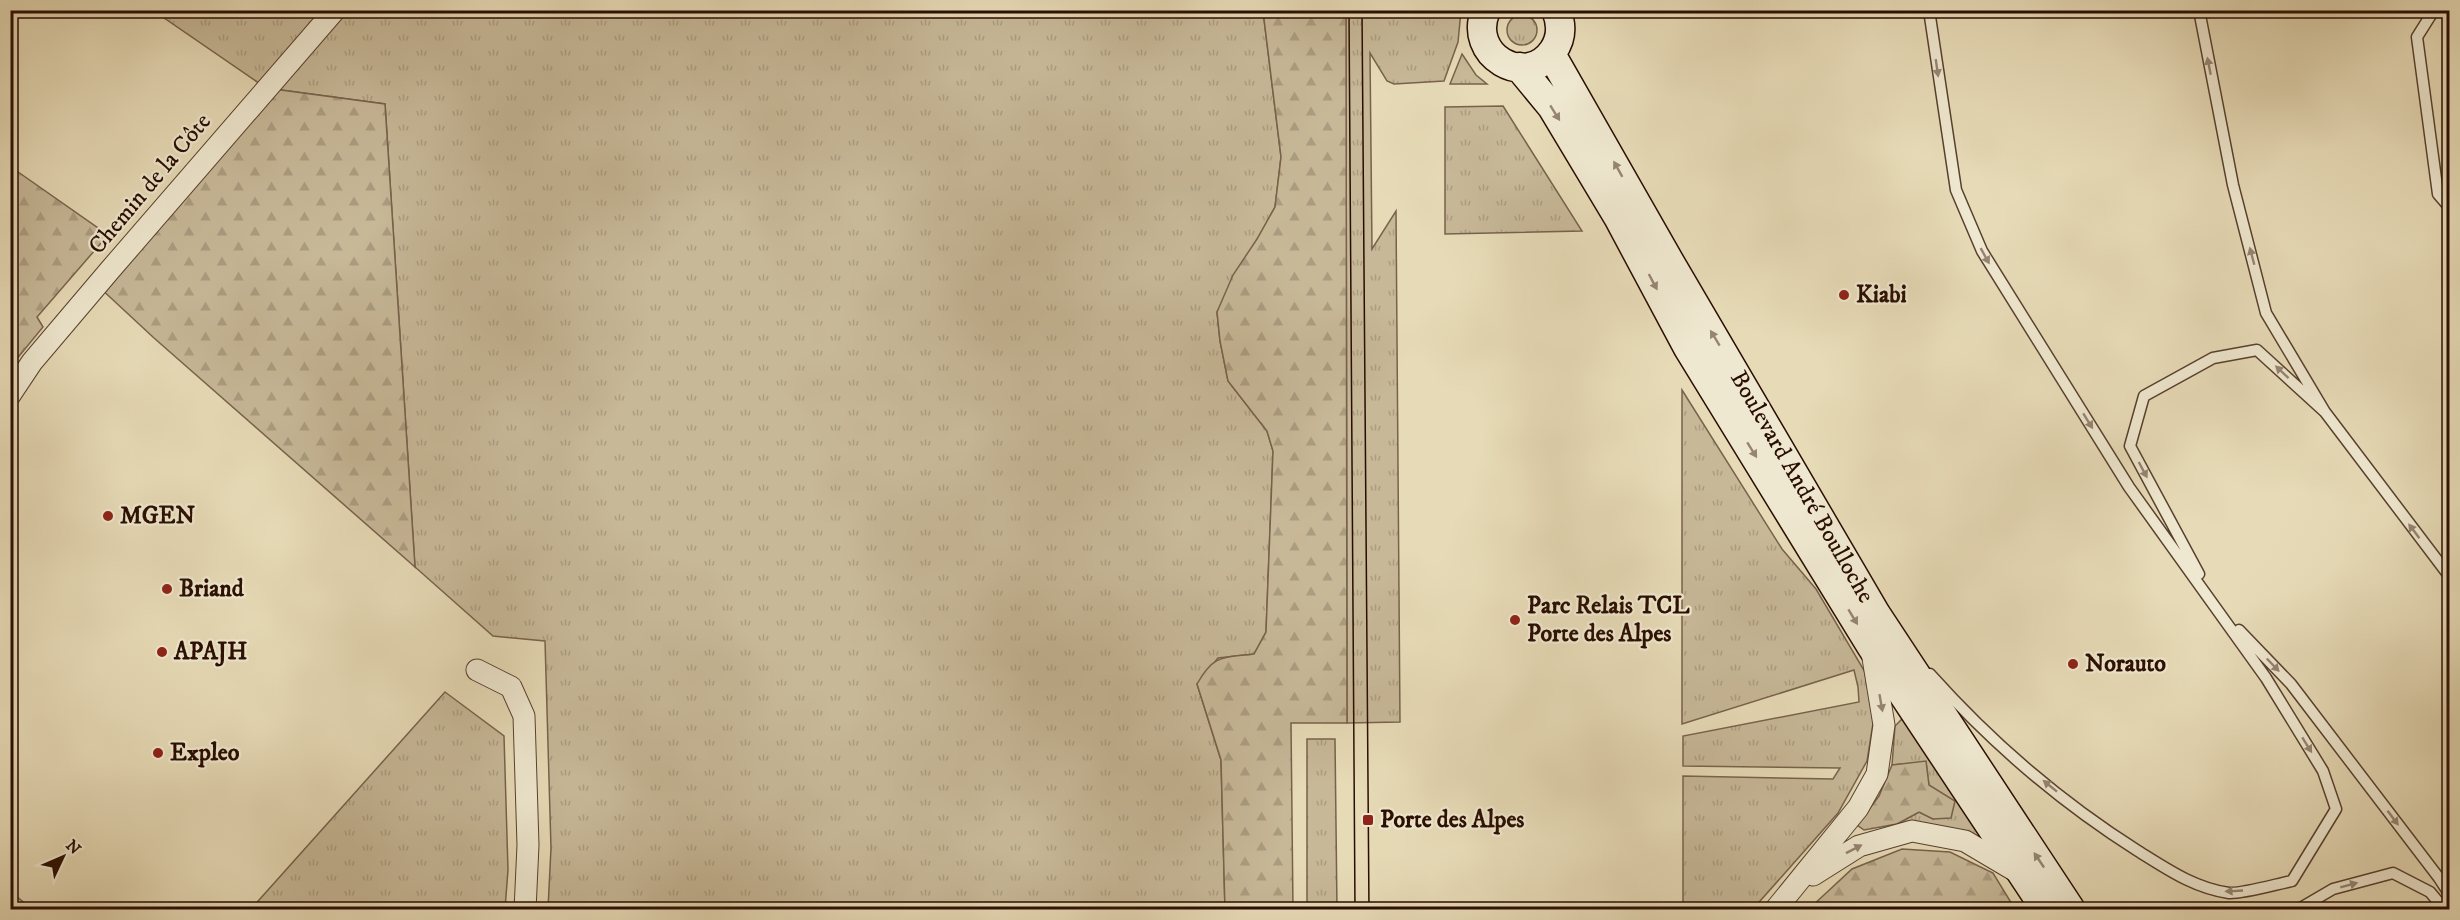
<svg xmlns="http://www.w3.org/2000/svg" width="2460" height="920" viewBox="0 0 2460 920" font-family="'IM FELL DW Pica',serif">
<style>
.grass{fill:url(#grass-tufts);stroke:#78624c;stroke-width:1.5}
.forest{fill:url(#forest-firs);stroke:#78624c;stroke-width:1.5}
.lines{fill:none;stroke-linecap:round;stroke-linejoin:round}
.service-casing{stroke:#58402e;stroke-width:13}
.minor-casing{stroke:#58402e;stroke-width:23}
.secondary-casing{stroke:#290d00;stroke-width:31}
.service{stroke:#efe8d0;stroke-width:10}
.minor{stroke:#efe8d0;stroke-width:21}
.secondary{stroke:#efe8d0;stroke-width:28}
.tram{stroke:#290d00;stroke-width:1.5}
.oneway{fill:#968572}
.poi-dot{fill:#8f2418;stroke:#efe8d0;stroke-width:2}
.labels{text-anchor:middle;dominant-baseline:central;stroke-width:4.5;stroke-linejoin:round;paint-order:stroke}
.street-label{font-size:24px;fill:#290d00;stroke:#efe8d0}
.poi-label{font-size:24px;font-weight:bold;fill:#290d00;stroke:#efe8d0;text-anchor:start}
</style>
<defs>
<pattern id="grass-tufts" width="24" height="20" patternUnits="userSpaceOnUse" patternTransform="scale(1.5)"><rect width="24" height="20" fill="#c7b898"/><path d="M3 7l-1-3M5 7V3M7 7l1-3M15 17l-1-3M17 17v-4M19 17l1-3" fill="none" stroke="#ab9d81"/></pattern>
<pattern id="forest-firs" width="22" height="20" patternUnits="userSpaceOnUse" patternTransform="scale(1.5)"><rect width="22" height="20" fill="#c7b898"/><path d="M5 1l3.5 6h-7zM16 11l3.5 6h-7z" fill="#ab9d81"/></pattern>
</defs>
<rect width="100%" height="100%" fill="#e7dbb7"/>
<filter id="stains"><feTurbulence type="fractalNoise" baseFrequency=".00333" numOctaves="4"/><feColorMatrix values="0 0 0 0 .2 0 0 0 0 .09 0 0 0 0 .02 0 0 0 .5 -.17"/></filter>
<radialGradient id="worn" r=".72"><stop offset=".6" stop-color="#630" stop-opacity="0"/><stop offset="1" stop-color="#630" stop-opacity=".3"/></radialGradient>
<path class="grass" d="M 154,11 L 1263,11 L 1281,157 L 1275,207 L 1217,312 L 1220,341 L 1228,381 L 1267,431 L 1273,451 L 1266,632 L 1254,654 L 1218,658 L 1197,684 L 1221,760 L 1225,909 L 548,909 L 551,848 L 545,641 L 493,636 L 415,567 L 385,104 L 266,88 Z
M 1346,11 L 1461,11 L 1458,42 L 1444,81 L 1394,84 L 1387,81 L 1370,53 L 1372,249 L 1396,211 L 1400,722 L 1347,723 Z
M1507 30a15 15 0 1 1 30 0a15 15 0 1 1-30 0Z
M 1462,54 L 1476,75 L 1487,84 L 1450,84 Z
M 1503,106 L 1582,231 L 1445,234 L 1445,107 Z
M 1682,390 L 1782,549 L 1816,589 L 1865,672 L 1874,717 L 1867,761 L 1838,813 L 1753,909 L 1683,909 L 1683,776 L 1833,779 L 1840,768 L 1683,766 L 1683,736 L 1859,702 L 1858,687 L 1854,670 L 1682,724 Z
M 445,692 L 504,736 L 508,870 L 505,909 L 251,909 Z
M 1904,717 L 1983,836 L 1976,839 L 1927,824 L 1897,824 L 1919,812 L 1933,819 L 1926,762 L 1892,765 L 1895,726 Z
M 1307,739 L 1335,739 L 1337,909 L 1307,909 Z"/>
<path class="forest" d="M 1263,11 L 1346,11 L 1347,723 L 1291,723 L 1293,909 L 1225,910 L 1221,760 L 1197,684 C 1214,654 1222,658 1254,654 L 1266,632 L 1273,451 L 1267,431 L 1228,381 L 1220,341 L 1217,312 L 1233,275 L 1257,239 L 1275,207 L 1281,157 Z
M 266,88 L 385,104 L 415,567 L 154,338 L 98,286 Z
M 11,167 L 108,235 L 37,317 L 43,327 L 11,366 Z
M 1926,761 L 1929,785 L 1955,801 L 1951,818 L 1933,819 L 1919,812 L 1897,824 L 1864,830 L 1857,825 L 1879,796 L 1892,765 Z
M 1902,849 L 1950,852 L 1993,873 L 2015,909 L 1811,909 L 1811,907 L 1852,869 Z
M 10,892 L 11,892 L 32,909 L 11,909 Z"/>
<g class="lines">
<g class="service-casing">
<path id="service" d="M 1929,10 L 1956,190 L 1982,251 L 2129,487 L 2266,678 L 2323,771 L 2336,809 L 2292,881 C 2277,884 2242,894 2229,893 C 2194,888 2167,869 2138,851 C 2062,803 1990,741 1930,674
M 2199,10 L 2233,185 L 2266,313 L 2325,412 L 2450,577
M 2434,10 L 2417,37 L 2438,194 L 2450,208
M 2199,574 L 2130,446 L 2144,396 L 2213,358 L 2257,350 L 2325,412
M 2239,630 L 2291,684 L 2439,878 L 2450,895
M 2297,910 L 2333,889 L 2393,873 L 2430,892 L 2445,910"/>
</g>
<g class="minor-casing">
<path id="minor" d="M 10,395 L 32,362 L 110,270 L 335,10
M 477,670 L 511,687 L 524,716 L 528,845 L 525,910
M 1813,875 L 1859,846 L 1912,831 L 1965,841 L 2019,873
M 1775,910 L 1858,808 L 1877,774 L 1884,725 L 1872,652"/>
</g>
<g class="secondary-casing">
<path id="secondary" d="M 1486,10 C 1466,55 1526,90 1553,51 C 1562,38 1562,24 1556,10
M 1551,54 L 1668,259 L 1876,614 L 2071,910
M 1519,67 L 1552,107 L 1618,217 L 1688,348 L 1871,646 L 2046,910"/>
</g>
<use href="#service" class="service"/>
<use href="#minor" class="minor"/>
<use href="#secondary" class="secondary"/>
<path class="tram" d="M 1349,10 L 1355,910
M 1362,10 L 1369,910"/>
</g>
<defs><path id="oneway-solid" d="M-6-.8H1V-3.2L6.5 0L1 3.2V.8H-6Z" transform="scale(1.5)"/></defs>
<g class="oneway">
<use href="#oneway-solid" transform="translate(2209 66) rotate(-101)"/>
<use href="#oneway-solid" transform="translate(1937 68) rotate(82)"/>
<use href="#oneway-solid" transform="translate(1555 113) rotate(58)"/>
<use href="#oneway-solid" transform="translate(1618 169) rotate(-119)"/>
<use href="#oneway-solid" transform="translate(1985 256) rotate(61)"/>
<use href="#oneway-solid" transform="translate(2252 256) rotate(-105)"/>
<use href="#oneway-solid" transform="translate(1653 282) rotate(62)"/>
<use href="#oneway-solid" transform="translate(1715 338) rotate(-121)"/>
<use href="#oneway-solid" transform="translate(2282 372) rotate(-137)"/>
<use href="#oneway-solid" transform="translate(2088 421) rotate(58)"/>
<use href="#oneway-solid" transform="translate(1752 450) rotate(58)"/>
<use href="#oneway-solid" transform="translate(2143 470) rotate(62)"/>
<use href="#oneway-solid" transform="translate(2414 531) rotate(-127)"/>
<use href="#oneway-solid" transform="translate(1853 617) rotate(59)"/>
<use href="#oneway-solid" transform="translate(2273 665) rotate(46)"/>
<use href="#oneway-solid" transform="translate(1881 703) rotate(80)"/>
<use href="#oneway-solid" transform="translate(2307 745) rotate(58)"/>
<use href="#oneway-solid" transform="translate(2050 786) rotate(-141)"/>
<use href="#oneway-solid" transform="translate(2393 818) rotate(53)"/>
<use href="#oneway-solid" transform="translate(1854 849) rotate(-27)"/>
<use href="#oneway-solid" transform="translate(2039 860) rotate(-124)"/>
<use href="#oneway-solid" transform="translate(2349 885) rotate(-15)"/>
<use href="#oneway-solid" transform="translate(2234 891) rotate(177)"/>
</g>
<g class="poi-dot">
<circle cx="1844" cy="295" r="6"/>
<circle cx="108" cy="516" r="6"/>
<circle cx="167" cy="589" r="6"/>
<circle cx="1515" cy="620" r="6"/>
<circle cx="162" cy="652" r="6"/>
<circle cx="2073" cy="664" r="6"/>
<circle cx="158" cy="753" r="6"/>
<rect x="1362" y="814" width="12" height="12" rx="3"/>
</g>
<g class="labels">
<g class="street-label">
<text transform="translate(150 184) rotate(-50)">Chemin de la Côte</text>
<text transform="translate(1802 487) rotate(60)">Boulevard André Boulloche</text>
</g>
<g class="poi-label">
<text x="1856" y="295">Kiabi</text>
<text x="120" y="516">MGEN</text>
<text x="179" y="589">Briand</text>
<text x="1527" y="606">Parc Relais TCL<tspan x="1527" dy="28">Porte des Alpes</tspan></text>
<text x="174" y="652">APAJH</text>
<text x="2085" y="664">Norauto</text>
<text x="170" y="753">Expleo</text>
<text x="1380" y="820">Porte des Alpes</text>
</g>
</g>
<rect width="2460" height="920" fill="none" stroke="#e7dbb7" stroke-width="36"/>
<rect x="12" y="12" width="2436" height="896" fill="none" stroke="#290d00" stroke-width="3"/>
<rect x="18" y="18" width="2424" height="884" fill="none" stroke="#290d00" stroke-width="1.5"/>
<g transform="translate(63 857) rotate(46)" stroke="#efe8d0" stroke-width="4.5" paint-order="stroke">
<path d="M0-4.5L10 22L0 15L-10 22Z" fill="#290d00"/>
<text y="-9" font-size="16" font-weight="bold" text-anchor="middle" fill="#290d00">N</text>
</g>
<rect width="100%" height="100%" filter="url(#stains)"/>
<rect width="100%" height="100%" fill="url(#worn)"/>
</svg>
